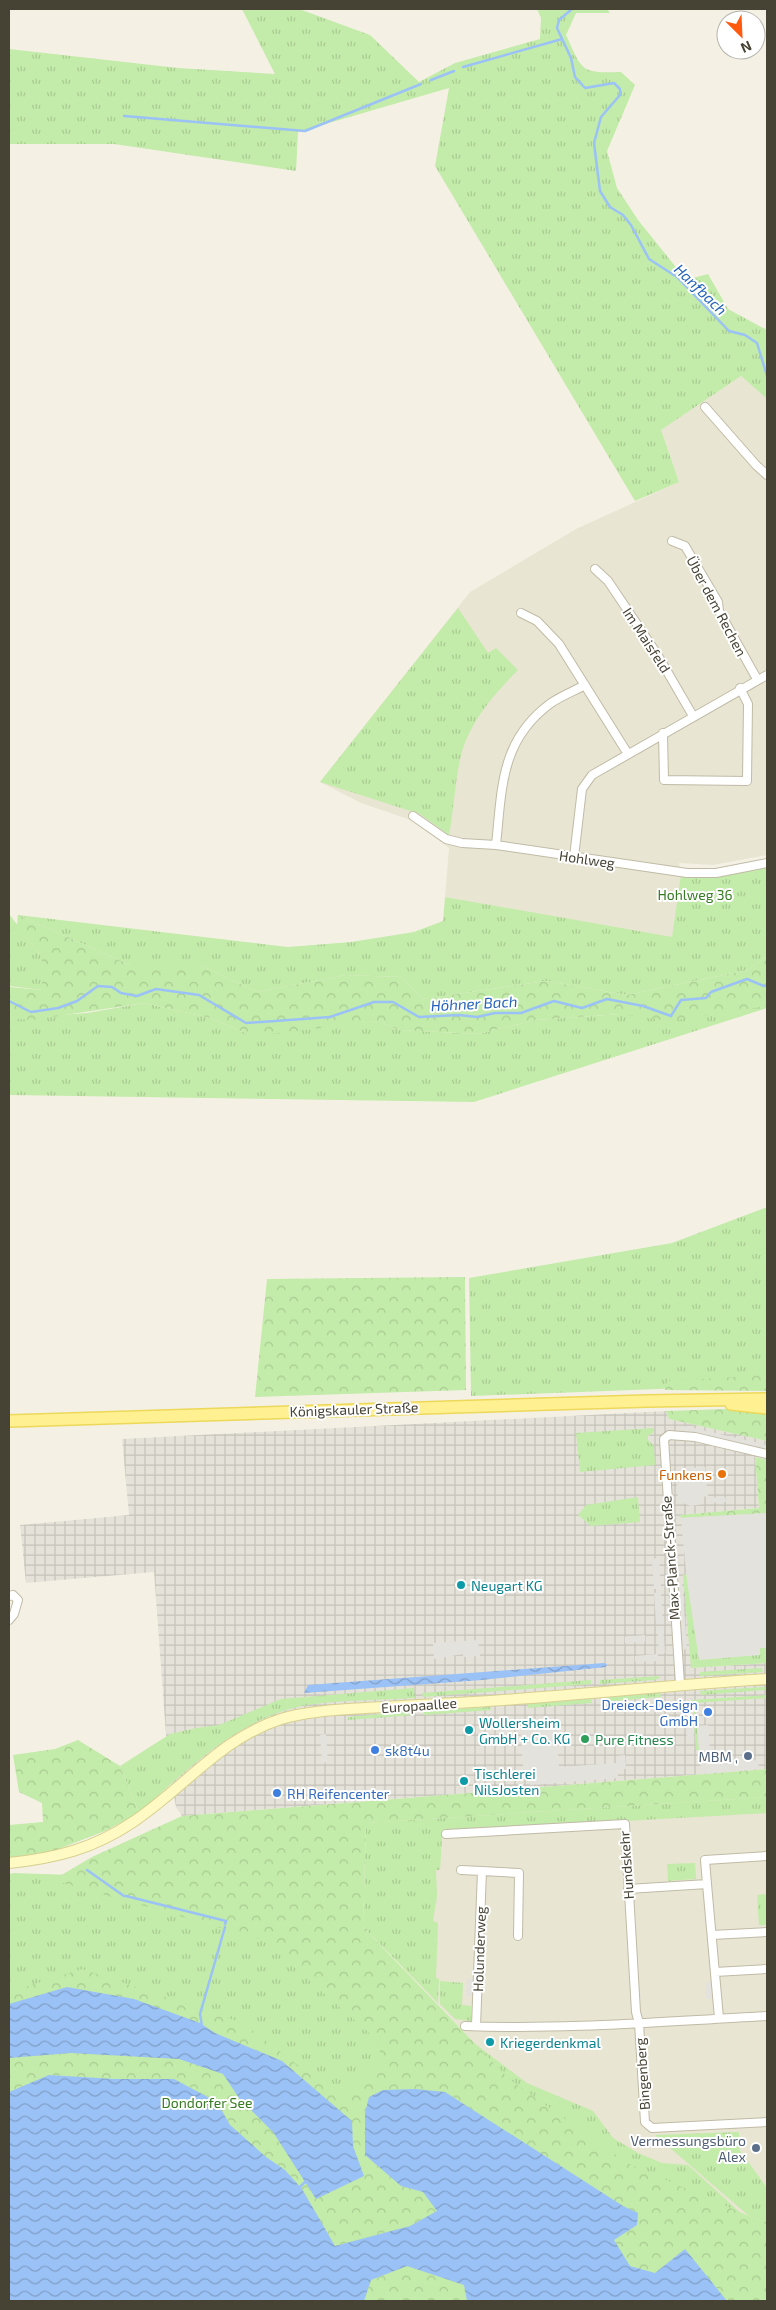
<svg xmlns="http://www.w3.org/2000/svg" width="776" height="2310" viewBox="0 0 776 2310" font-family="'Exo 2',sans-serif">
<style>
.residential{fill:#e8e5d2}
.industrial{fill:url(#industrial-grid);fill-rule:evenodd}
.grass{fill:url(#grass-tufts)}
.forest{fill:url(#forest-crowns)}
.parking{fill:#e4e2dd}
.water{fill:url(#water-waves)}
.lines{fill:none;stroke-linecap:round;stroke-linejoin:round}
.stream{stroke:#9bc2f6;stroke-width:2.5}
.street-casing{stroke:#c0bba6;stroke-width:10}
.secondary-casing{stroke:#d7d090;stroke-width:12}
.primary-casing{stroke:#edd859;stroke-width:14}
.street{stroke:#fff;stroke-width:8}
.secondary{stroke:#fffac3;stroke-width:10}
.primary{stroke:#fff192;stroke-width:11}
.food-dot{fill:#e8710a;stroke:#fff;stroke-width:2}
.culture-dot{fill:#0f9aa8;stroke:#fff;stroke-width:2}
.shop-dot{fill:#3f7fe0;stroke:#fff;stroke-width:2}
.leisure-dot{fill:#2e9e5b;stroke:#fff;stroke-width:2}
.service-dot{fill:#5c6f8a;stroke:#fff;stroke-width:2}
.labels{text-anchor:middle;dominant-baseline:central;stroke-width:4;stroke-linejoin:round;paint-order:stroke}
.street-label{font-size:14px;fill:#464234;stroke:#fff}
.park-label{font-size:14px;fill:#367c22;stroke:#fff}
.food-label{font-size:14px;fill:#c56008;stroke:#fff;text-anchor:end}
.culture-label{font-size:14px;fill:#0d838f;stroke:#fff;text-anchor:start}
.shop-label{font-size:14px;fill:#366cbe;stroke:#fff;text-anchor:start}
.leisure-label{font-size:14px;fill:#27864d;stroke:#fff;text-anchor:start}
.service-label{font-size:14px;fill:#4e5e75;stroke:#fff;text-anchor:end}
.water-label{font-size:15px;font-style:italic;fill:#2563ba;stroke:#fff}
</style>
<defs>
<pattern id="industrial-grid" width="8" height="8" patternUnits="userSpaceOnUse" patternTransform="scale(1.25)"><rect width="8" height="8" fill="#e5e2d9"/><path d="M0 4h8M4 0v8" fill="none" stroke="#c6c3bb"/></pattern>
<pattern id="grass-tufts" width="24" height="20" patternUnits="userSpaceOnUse" patternTransform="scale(1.25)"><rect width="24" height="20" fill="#c3eba9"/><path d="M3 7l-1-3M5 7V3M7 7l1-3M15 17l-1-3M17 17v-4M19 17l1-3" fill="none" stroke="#a9cb92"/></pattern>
<pattern id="forest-crowns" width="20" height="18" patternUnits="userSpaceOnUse" patternTransform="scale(1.25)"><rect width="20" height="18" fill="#c3eba9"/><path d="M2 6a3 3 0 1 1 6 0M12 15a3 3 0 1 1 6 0" fill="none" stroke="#a9cb92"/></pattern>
<pattern id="water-waves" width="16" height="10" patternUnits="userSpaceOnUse" patternTransform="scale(1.25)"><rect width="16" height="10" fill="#9bc2f6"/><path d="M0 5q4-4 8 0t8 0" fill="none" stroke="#809fc8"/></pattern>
</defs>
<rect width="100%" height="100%" fill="#f4f1e4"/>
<path class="residential" d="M 741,376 L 767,399 L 767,855 L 713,865 L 679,863 L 681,874 L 672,938 L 445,897 L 449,848 L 411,820 L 361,803 L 320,782 L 470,592 L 576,529 L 679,482 L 661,430 Z
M 767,1797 L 767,2222 L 749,2216 L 627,2163 L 509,2079 L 404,1969 L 366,1823 Z"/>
<path class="industrial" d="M 666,1411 L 669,1419 L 767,1441 L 767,1464 L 767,1460 L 755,1457 L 759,1508 L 681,1515 L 681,1518 L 767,1513 L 767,1648 L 699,1660 L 691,1668 L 767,1663 L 767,1769 L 182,1816 L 176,1807 L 168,1762 L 154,1572 L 26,1583 L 20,1525 L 129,1515 L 122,1439 ZM 654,1432 L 648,1436 L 648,1440 L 576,1433 Z"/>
<path class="grass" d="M 242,9 L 299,9 L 370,35 L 419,82 L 455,63 L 540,39 L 541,18 L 537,9 L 607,9 L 610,13 L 576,13 L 566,35 C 583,72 580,73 621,72 L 635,85 L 607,151 L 617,188 L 638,220 L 679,271 L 693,278 L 708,274 L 728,309 L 767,330 L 767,399 L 741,376 L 661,430 L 679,482 L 635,501 L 435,166 L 449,88 L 298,132 L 296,171 L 114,144 L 9,144 L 9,49 L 178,68 L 275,74 Z
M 458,608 L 488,653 L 496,648 L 518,670 C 495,693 472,719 462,751 C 455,778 454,808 449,835 L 420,814 L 320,782 Z
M 767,863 L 767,957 L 748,970 L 627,995 L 546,981 L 423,999 L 401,977 L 346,975 L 257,992 L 200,965 L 130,965 L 18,915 L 288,947 L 351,942 L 414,932 L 443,921 L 445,897 L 672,937 L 681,874 Z
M 9,914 L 42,957 L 42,990 L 9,986 Z
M 144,1003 L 210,1018 L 248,1034 L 378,1021 L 400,1030 L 478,1034 L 536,1020 L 621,1014 L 767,1006 L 767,1008 L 474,1102 L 9,1095 L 9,1015 L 13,1019 L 87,1013 Z
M 767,1207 L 767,1385 L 471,1396 L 469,1278 L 672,1243 Z
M 654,1428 L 654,1432 L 648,1436 L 648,1440 L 654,1446 L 655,1465 L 580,1472 L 576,1433 Z
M 638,1497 L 640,1522 L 591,1526 L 578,1515 L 586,1505 Z
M 686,1574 L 760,1655 L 760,1648 L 767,1648 L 767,1663 L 691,1668 L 683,1575 Z
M 762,1668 L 763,1672 L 700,1676 L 700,1672 Z
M 659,1676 L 660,1678 L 654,1680 L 600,1684 L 600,1680 Z
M 591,1680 L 591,1684 L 423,1697 L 422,1693 Z
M 765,1687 L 765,1690 L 701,1695 L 700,1691 Z
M 414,1688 L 415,1698 C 379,1700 343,1700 308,1705 C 240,1716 188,1769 139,1813 L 120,1766 L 170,1734 L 196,1728 L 219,1725 L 281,1699 Z
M 660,1693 L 661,1697 L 601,1702 L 601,1698 Z
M 767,1695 L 767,1698 L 695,1703 L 699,1750 L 696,1750 L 692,1700 Z
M 591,1699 L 592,1703 L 528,1708 L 528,1704 Z
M 490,1707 L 491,1710 L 424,1715 L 424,1711 Z
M 415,1711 L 415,1715 L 348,1720 L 348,1717 Z
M 767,1797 L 767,1813 L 447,1831 L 446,1838 L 442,1838 L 440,1870 L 436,1870 L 437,1896 L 433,1921 L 438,1923 L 436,1978 L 439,1979 L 438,2003 L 363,1927 L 366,1823 Z
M 695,1863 L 696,1879 L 668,1881 L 667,1864 Z
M 14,1873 L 126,1877 L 450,2025 L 527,2083 L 593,2111 L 613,2138 L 638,2153 L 662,2163 L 688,2165 L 767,2237 L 767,2301 L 9,2301 L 9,1874 Z
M 767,1894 L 767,1925 L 759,1925 L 757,1895 Z
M 440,1981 L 463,1983 L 462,2005 L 471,2006 L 471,2021 L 455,2019 L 440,2004 Z
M 739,2132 L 739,2149 L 767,2188 L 767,2222 L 749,2216 L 655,2135 Z"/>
<path class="forest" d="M 18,915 L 130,965 L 200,965 L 257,992 L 346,975 L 401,977 L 423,999 L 546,981 L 627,995 L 748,970 L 767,957 L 767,1006 L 668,1021 L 621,1014 L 536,1020 L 478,1034 L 400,1030 L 378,1021 L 253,1036 L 210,1018 L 144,1003 L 32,1020 L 13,1019 L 9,1015 L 9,987 L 42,990 L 42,957 L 17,925 Z
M 465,1277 L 466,1390 L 255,1397 L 267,1279 Z
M 767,1375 L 767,1391 L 665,1390 L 667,1381 Z
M 725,1409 L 767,1413 L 767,1441 L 669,1419 L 666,1411 Z
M 755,1457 L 767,1460 L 767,1513 L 681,1518 L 680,1515 L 759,1508 Z
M 78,1740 L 120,1766 L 139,1813 L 105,1831 L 51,1852 L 9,1859 L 9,1825 L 43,1822 L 42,1803 L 19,1792 L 13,1755 L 55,1749 Z
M 767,1769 L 767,1797 L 366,1823 L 363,1927 L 509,2079 L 627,2163 L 749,2216 L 767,2222 L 767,2301 L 727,2301 L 685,2249 L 655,2273 L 629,2266 L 614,2240 L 637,2225 L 638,2213 L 623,2207 L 445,2092 L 401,2186 L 423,2192 L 437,2211 L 410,2226 L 335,2246 L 302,2189 L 285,2170 L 266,2157 L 230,2125 L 217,2101 L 174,2079 L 114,2079 L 49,2075 L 9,2092 L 9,2058 L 71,2053 L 179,2059 L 224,2074 L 239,2098 L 273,2132 L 316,2199 L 364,2176 L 353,2146 L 352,2121 L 200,2023 L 67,1987 L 9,2004 L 9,1992 L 82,1969 L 243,2023 L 339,2097 L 383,2060 L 375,2038 L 263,1940 L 53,1880 L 92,1857 L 182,1816 Z
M 407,2266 L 464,2285 L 467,2301 L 364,2301 L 371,2280 Z"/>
<path class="parking" d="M 684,1426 L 767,1445 L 767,1451 L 683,1431 Z
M 705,1467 L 708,1496 L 702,1497 L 702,1504 L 691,1506 L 678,1501 L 676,1469 Z
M 725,1497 L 726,1502 L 707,1503 L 707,1498 Z
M 767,1513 L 767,1648 L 760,1648 L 760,1655 L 699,1660 L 687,1581 L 681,1518 Z
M 659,1558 L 661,1589 L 654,1589 L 652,1559 Z
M 682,1583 L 687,1649 L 681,1650 L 676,1584 Z
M 661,1592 L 663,1623 L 656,1623 L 654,1593 Z
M 657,1626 L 663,1626 L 665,1653 L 659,1653 Z
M 645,1635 L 645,1642 L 625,1643 L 625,1637 Z
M 478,1640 L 480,1656 L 463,1657 L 463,1654 L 434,1659 L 433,1643 Z
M 658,1654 L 658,1661 L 635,1662 L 635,1656 Z
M 692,1706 L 694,1741 L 687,1741 L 685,1707 Z
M 555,1723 L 559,1767 L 617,1763 L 617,1756 L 625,1755 L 626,1769 L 618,1769 L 618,1778 L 530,1785 L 530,1779 L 524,1779 L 520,1726 Z
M 499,1725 L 506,1725 L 507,1743 L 500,1744 Z
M 708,1725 L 711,1764 L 758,1760 L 759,1769 L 701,1774 L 697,1726 Z
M 326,1734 L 328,1762 L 322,1763 L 320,1735 Z
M 467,1979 L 474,1979 L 473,1996 L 466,1996 Z
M 711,1982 L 712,1999 L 706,1999 L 705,1983 Z"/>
<path class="water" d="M 604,1663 L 607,1664 L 606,1667 L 482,1680 L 304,1693 L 308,1685 Z
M 67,1987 L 134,1999 L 200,2023 L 215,2033 L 282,2061 L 352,2121 L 353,2146 L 364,2176 L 316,2199 L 273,2132 L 239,2098 L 223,2074 L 179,2059 L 71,2053 L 9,2058 L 9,2004 Z
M 49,2075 L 114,2079 L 174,2079 L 217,2102 L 230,2125 L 266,2157 L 285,2170 L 302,2189 L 335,2246 L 410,2226 L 437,2211 L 423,2192 L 401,2186 L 365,2155 L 365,2113 L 369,2097 L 383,2090 L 415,2089 L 445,2092 L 623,2206 L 638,2213 L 637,2225 L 614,2240 L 630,2266 L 655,2273 L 685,2249 L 727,2301 L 467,2301 L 464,2285 L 407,2266 L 371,2280 L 364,2301 L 9,2301 L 9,2092 Z"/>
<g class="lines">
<path class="stream" d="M 572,9 L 559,20 L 557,28 L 571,58 L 575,77 L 585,88 L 614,83 L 620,89 L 620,95 L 601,117 L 594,143 L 600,191 L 610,207 L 623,215 L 631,225 L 649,259 L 677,277 L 729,331 L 745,335 L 757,343 L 767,376
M 463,67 L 562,39
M 431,80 L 454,71
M 124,116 L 305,131 L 421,84
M 9,1001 L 31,1012 L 58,1008 L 77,1001 L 98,986 L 112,987 L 121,993 L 137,996 L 156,989 L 199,995 L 246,1023 L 330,1017 L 374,1002 L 393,1002 L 419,1017 L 459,1015 L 477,1017 L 495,1013 L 521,1013 L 554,1001 L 582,1008 L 607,999 L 643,1006 L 671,1016 L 681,1000 L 706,998 L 711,992 L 747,979 L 764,986 L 767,985
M 87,1870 L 124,1896
M 126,1896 L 226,1921 L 225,1924
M 202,2026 L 200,2014 L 225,1927
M 300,2187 L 306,2181"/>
<g class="street-casing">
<path id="street" d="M 705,407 L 756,465 L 767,475
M 672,541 L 685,546 L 718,602 L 719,611 L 757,679
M 595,569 L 608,581 L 657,654 L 693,716
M 521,613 L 537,621 L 559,644 L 628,754
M 663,733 L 664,780 L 747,781 L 748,704 L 740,688
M 413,816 L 446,839 L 462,843 L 496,845 L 687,873 L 716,873 L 767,863
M 496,845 C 502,789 500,740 551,703 C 561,696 574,691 585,685
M 574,857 L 582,789 L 592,775 L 767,675
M 9,1596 L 13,1595 L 18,1600 L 14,1614 L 9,1620
M 680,1684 L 664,1439 L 669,1435 L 695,1437 L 767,1454
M 446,1834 L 625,1824 L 636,2012 L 639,2023 L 645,2122 L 652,2128 L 767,2122
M 461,1870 L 482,1871
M 707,1884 L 705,1860 L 767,1856
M 628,1889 L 707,1884 L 719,2018
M 712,1935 L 767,1932
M 715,1972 L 767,1969
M 465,2026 C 566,2030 667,2021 767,2016
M 476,2026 L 482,1871 L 519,1873 L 518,1936"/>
</g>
<g class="secondary-casing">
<path id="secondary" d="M 9,1863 C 56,1858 93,1849 133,1822 C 184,1788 221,1738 281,1719 C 307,1711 338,1710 365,1708 C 401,1706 437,1704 474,1702 C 572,1696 669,1685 767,1679"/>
</g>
<g class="primary-casing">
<path id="primary" d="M 731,1404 L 767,1408
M 9,1421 L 647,1401 L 767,1399"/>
</g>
<use href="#street" class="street"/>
<use href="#secondary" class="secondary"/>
<use href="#primary" class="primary"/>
</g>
<circle class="food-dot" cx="722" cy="1474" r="5"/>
<g class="culture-dot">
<circle cx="461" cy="1585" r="5"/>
<circle cx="469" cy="1730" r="5"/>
<circle cx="464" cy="1781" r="5"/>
<circle cx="490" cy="2042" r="5"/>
</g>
<g class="shop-dot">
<circle cx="708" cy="1712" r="5"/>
<circle cx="375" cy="1750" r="5"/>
<circle cx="277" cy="1793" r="5"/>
</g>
<circle class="leisure-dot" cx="585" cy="1739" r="5"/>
<g class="service-dot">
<circle cx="748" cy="1756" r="5"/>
<circle cx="756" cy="2148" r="5"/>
</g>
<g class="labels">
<g class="street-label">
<text transform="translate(717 606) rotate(62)">Über dem Rechen</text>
<text transform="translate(647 640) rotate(57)">Im Maisfeld</text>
<text transform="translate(587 859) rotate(8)">Hohlweg</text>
<text transform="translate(354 1409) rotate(-2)">Königskauler Straße</text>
<text transform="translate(670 1558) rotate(-94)">Max-Planck-Straße</text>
<text transform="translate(419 1705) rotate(-4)">Europaallee</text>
<text transform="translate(626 1865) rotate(-94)">Hundskehr</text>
<text transform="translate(479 1949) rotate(-88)">Holunderweg</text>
<text transform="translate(642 2074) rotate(-94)">Bingenberg</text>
</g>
<g class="park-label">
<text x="695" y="894">Hohlweg 36</text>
<text x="207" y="2102">Dondorfer See</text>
</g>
<g class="food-label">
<text x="712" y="1474">Funkens</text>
</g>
<g class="culture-label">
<text x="471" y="1585">Neugart KG</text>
<text x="479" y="1722">Wollersheim<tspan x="479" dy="16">GmbH + Co. KG</tspan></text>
<text x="474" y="1773">Tischlerei<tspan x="474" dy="16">NilsJosten</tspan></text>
<text x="500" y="2042">Kriegerdenkmal</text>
</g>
<g class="shop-label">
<text x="698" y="1704" text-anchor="end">Dreieck-Design<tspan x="698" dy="16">GmbH</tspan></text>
<text x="385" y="1750">sk8t4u</text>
<text x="287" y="1793">RH Reifencenter</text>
</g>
<g class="leisure-label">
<text x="595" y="1739">Pure Fitness</text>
</g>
<g class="service-label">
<text x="738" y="1756">MBM ,</text>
<text x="746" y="2140">Vermessungsbüro<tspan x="746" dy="16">Alex</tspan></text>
</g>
<g class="water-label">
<text transform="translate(701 289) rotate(44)">Hanfbach</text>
<text transform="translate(474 1003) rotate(-3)">Höhner Bach</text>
</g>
</g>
<rect width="776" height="2310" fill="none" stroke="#464234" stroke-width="20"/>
<g transform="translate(741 35) rotate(156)"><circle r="24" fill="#ffffff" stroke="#b5b3ae"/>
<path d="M0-4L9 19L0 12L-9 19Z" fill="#ff5a10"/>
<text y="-8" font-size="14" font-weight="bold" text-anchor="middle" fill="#464234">N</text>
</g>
</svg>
